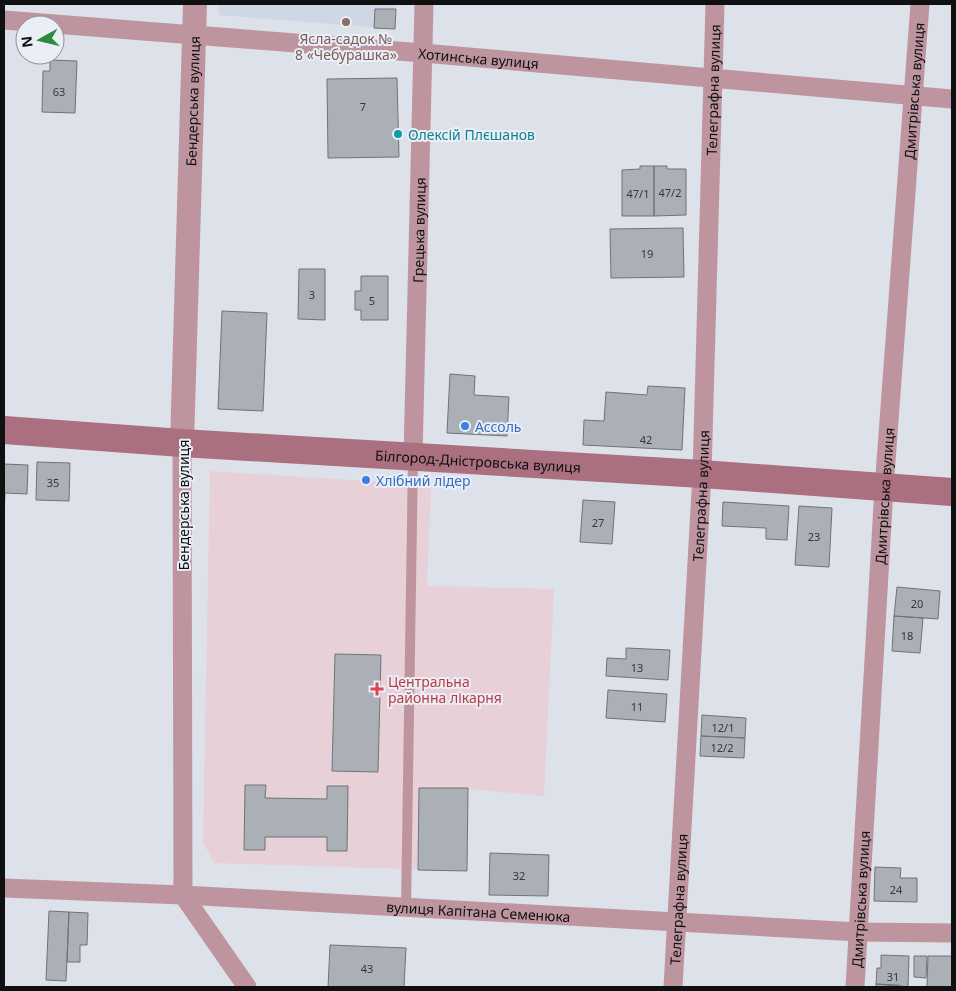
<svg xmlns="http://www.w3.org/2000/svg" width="956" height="991" viewBox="0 0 956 991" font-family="'Noto Sans',sans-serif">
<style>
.built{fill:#cfd7e5}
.medical{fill:#e8d0d9}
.building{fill:#abafb6;stroke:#6f7379}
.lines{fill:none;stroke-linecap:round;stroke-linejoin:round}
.service{stroke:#be959f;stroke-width:10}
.minor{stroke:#be959f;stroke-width:19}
.tertiary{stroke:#be959f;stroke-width:24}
.secondary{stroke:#aa707f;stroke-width:28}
.education-dot{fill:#8d6e63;stroke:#eaeef6;stroke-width:2}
.culture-dot{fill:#0f9aa8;stroke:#eaeef6;stroke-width:2}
.shop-dot{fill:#3f7fe0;stroke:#eaeef6;stroke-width:2}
.health-dot{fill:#e0444e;stroke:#eaeef6;stroke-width:2}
.labels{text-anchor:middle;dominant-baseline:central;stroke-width:4;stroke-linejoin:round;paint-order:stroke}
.number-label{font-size:11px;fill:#35383b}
.education-label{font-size:14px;fill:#785e54;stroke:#eaeef6}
.street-label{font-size:14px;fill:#0e1012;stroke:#eaeef6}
.culture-label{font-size:14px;fill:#0d838f;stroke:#eaeef6;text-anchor:start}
.shop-label{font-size:14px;fill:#366cbe;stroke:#eaeef6;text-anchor:start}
.health-label{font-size:14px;fill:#be3a42;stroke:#eaeef6;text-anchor:start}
</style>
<rect width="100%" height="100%" fill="#dde1e9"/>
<path class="built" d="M 219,4 L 396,4 L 395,29 L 219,15 Z"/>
<path class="medical" d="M 210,471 L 431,485 L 427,586 L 554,589 L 544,796 L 468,789 L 467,871 L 214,863 L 203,842 Z"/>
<path class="building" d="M 375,9 L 396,9 L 395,29 L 374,28 Z
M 50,60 L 77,61 L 75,113 L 42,112 L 43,71 L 50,71 Z
M 397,78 L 399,157 L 328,158 L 327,79 Z
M 640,166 L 654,166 L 654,216 L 622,216 L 622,170 L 640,169 Z
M 654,166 L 667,166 L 667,169 L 686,169 L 686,215 L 654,216 Z
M 683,228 L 684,277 L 611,278 L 610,229 Z
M 299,269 L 325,269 L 325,320 L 298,319 Z
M 361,276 L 388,276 L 388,320 L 361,320 L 361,310 L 355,310 L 355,291 L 361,291 Z
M 222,311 L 267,313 L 263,411 L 218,409 Z
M 450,374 L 475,376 L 474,395 L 509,397 L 507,436 L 447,433 Z
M 648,386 L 685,388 L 682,450 L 583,445 L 584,420 L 604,421 L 606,392 L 647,395 Z
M 37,462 L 70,463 L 69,501 L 36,500 Z
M 4,464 L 28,465 L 27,494 L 5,493 L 4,520 Z
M 583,500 L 615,502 L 612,544 L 580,542 Z
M 723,502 L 789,506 L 787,540 L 766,539 L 766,528 L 722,526 Z
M 799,506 L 832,508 L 829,567 L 795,565 Z
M 897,587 L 940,591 L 938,619 L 894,616 Z
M 894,616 L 923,618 L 920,653 L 892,651 Z
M 626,648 L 670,650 L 668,680 L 606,676 L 607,658 L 626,659 Z
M 335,654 L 381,655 L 378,772 L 332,771 Z
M 608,690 L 667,694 L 665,722 L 606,718 Z
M 702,715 L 746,718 L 745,738 L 701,736 Z
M 701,736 L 745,738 L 744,758 L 700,756 Z
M 245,785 L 266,785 L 265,798 L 327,799 L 327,786 L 348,786 L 347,851 L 327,851 L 327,837 L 265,837 L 265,850 L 244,850 Z
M 419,788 L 468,788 L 467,871 L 418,870 Z
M 490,853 L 549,855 L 548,896 L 489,895 Z
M 875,867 L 901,868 L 900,878 L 917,878 L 917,902 L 874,901 Z
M 49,911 L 69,912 L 66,981 L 46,980 Z
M 69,912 L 88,913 L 87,945 L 80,945 L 80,962 L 67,962 Z
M 330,945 L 406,948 L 404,987 L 328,987 Z
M 881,955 L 909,956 L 908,987 L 876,984 L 877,968 L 881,968 Z
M 914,956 L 927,956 L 926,978 L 914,977 Z
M 928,956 L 952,956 L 952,987 L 927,987 Z
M 876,984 L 897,985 L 905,987 L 876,987 Z"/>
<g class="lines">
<path class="service" d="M 406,908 L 413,457"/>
<g class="minor">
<path id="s1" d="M 4,20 L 423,53 L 952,99"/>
<path d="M 182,443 L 183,895 L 247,987"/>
<path id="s2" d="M 413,456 L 424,4"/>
<path id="s3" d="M 4,888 L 183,895 L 859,932 L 952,933"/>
<path id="s4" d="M 673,987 L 702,474 L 715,4"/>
<path id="s5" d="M 855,987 L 884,488 L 920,4"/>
</g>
<path class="tertiary" id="s6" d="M 182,443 L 195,4"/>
<path class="secondary" id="s7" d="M 4,430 L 182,443 L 702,474 L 952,492"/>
</g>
<circle class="education-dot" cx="346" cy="22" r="5"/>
<circle class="culture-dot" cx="398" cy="134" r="5"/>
<g class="shop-dot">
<circle cx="465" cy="426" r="5"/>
<circle cx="366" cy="480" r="5"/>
</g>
<path class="health-dot" d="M374.5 681.5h5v5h5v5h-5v5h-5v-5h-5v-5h5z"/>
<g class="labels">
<g class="number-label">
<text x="59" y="91">63</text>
<text x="363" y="106">7</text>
<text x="670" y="192">47/2</text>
<text x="638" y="193">47/1</text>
<text x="647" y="253">19</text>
<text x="312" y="294">3</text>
<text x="372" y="300">5</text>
<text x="646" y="439">42</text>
<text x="53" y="482">35</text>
<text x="598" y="522">27</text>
<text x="814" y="536">23</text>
<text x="917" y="603">20</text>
<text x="907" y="635">18</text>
<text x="637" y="667">13</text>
<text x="637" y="706">11</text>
<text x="723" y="727">12/1</text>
<text x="722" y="747">12/2</text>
<text x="519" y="875">32</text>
<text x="896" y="889">24</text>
<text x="367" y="968">43</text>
<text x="893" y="976">31</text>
</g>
<g class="education-label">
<text x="346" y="38">Ясла-садок №<tspan x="346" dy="16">8 «Чебурашка»</tspan></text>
</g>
<g class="street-label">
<text stroke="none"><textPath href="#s1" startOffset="476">Хотинська вулиця</textPath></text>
<text stroke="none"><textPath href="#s4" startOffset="898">Телеграфна вулиця</textPath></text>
<text stroke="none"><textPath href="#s5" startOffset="898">Дмитрівська вулиця</textPath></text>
<text stroke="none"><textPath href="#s6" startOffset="342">Бендерська вулиця</textPath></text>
<text stroke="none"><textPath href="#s2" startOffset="226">Грецька вулиця</textPath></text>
<text stroke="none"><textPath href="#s7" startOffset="475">Білгород-Дністровська вулиця</textPath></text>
<text stroke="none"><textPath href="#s5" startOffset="492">Дмитрівська вулиця</textPath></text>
<text stroke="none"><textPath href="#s4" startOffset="492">Телеграфна вулиця</textPath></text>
<text transform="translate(183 505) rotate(-90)">Бендерська вулиця</text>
<text stroke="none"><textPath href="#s4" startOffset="88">Телеграфна вулиця</textPath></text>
<text stroke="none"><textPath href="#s5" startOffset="88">Дмитрівська вулиця</textPath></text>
<text stroke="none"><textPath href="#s3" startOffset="475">вулиця Капітана Семенюка</textPath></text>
</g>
<g class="culture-label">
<text x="408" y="134">Олексій Плєшанов</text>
</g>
<g class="shop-label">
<text x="475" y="426">Ассоль</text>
<text x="376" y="480">Хлібний лідер</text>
</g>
<g class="health-label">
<text x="388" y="681">Центральна<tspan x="388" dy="16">районна лікарня</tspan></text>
</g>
</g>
<rect width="956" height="991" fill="none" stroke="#0e1012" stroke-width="10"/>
<g transform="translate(40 40) rotate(262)"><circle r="24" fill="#eaeef6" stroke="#92959b"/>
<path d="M0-4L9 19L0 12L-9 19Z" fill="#2e8a3c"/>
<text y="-8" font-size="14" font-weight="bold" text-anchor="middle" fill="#0e1012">N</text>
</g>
</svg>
